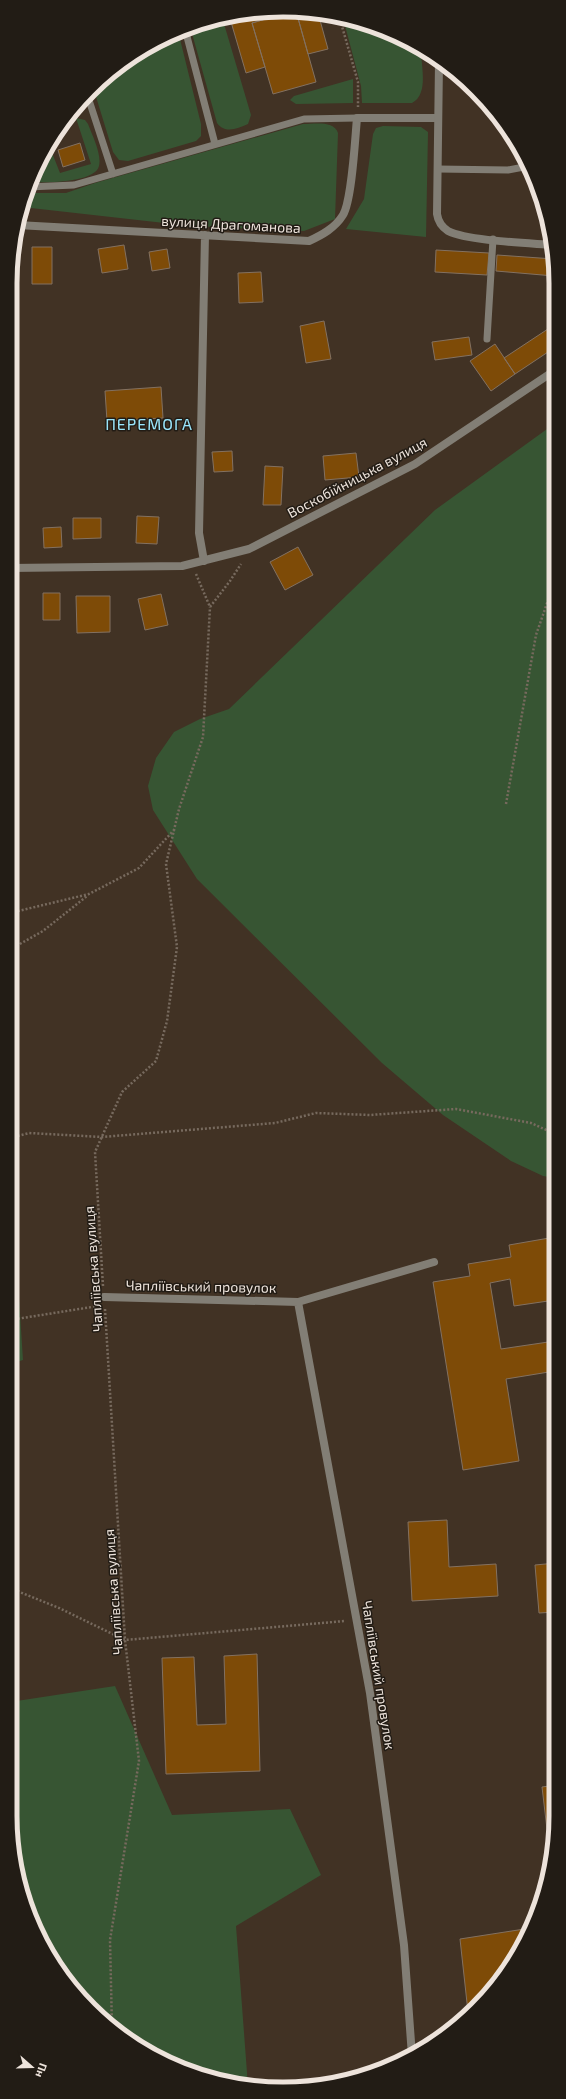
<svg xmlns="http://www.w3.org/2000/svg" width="566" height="2099" viewBox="0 0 566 2099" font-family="'Exo 2',sans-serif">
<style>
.green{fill:#375533}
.building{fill:#7e4b07;stroke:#837161}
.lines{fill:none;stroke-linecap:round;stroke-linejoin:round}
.path{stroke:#776a5e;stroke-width:2.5;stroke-dasharray:2 2;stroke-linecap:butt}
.service{stroke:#827e75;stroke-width:7}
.minor{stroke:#827e75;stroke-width:8}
.tertiary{stroke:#827e75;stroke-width:8}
.labels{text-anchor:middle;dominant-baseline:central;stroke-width:3;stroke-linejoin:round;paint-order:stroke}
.street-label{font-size:14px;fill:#ede3db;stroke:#221c15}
.quarter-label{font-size:16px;letter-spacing:1px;fill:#9ae6fb;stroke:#221c15}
.rim{fill:none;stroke:#ede3db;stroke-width:5}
</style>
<rect width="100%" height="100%" fill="#413224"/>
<path class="green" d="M 222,17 L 251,115 L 248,124 C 237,129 225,134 217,123 L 193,37 C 195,23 211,21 222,17 Z
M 343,18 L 404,38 L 421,50 C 421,66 429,94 412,103 L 362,103 L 361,86 Z
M 178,31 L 201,124 L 201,136 L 196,141 L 128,161 L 119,160 L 113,152 L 93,87 L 131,56 Z
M 353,79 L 353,103 L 296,104 L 290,100 L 294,96 Z
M 76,118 L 85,120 L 88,124 C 92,135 102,154 99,166 C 95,183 44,183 30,182 L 49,145 L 60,173 L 91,164 Z
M 303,124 C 314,124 334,120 338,133 L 335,219 L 304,231 L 191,226 L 22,207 L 26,193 L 66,193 L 95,183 Z
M 383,126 L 421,127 L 428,132 L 426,237 L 346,229 L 364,199 L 373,134 L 376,128 Z
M 554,424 L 555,1178 L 543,1176 L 511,1161 L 443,1115 L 382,1063 L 197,879 L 153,810 L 148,786 L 156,758 L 174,732 L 200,719 L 229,709 L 435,510 Z
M 10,1158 L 23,1360 L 10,1364 Z
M 115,1686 L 172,1815 L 290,1809 L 321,1875 L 236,1926 L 248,2086 L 212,2080 L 162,2061 L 117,2033 L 78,1996 L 31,1920 L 15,1869 L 10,1816 L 10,1702 Z"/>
<path class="building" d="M 283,10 L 293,11 L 252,23 L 265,67 L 246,73 L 229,15 Z
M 293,11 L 296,11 L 316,82 L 273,94 L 252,23 Z
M 296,11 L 318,13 L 328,49 L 308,54 Z
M 80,143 L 85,160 L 63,167 L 58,150 Z
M 124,245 L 128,269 L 102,273 L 98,249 Z
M 32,247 L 52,247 L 52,284 L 32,284 Z
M 167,249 L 170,268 L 152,271 L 149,252 Z
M 436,250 L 489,253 L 487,275 L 435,272 Z
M 497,255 L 554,259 L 554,276 L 496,271 Z
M 261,272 L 263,302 L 239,303 L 238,273 Z
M 324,321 L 331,359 L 306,363 L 300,326 Z
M 554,325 L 554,348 L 515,374 L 504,358 Z
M 469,337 L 472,355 L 435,360 L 432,342 Z
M 495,344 L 515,374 L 491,391 L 470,361 Z
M 161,387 L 163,418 L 107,421 L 105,391 Z
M 232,451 L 233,471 L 214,472 L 212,452 Z
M 356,453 L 359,477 L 325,480 L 323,456 Z
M 265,466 L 283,467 L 281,505 L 263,505 Z
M 137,516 L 159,517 L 157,544 L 136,543 Z
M 73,518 L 101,518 L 101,538 L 73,539 Z
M 61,527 L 62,547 L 44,548 L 43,528 Z
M 298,547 L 313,575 L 285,590 L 270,562 Z
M 43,593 L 60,593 L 60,620 L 43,620 Z
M 161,594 L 168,625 L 145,630 L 138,599 Z
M 76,596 L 110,596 L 110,632 L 77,633 Z
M 555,1237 L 555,1300 L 514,1306 L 510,1279 L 490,1283 L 501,1349 L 555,1341 L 555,1371 L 506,1379 L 519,1461 L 463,1470 L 433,1282 L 470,1276 L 468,1264 L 511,1257 L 509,1245 Z
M 447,1520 L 449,1567 L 496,1564 L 498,1596 L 412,1601 L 408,1522 Z
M 556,1563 L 556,1612 L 539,1613 L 535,1565 Z
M 257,1654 L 260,1771 L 166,1774 L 162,1658 L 194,1657 L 197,1725 L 226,1724 L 224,1656 Z
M 556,1785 L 556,1816 L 551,1863 L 542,1787 Z
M 531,1928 L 510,1967 L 468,2012 L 460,1939 Z"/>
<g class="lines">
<path class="path" d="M 339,16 L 358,82 L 358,107
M 196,574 L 210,607 L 230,581 L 241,564
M 506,804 L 536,635 L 554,583
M 10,913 L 89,894 L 139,868 L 174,830
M 10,961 L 18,945 L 43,931 L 87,896
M 10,1138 L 29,1133 L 102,1137 L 275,1123 L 316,1113 L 370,1115 L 456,1109 L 531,1123 L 555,1134
M 103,1286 L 95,1152 L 122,1092 L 156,1061 L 167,1021 L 177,947 L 166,864 L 179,809 L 203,737 L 210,607
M 105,1309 L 125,1640 L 139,1761 L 110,1940 L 112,2028
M 10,1320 L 98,1306
M 10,1588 L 59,1608 L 125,1640 L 345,1621"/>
<path class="service" d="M 185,29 L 215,144
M 87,94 L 113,174
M 438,169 L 508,170 L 529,166
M 28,187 L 74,185 L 304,119 L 357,118
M 487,339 L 493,239"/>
<path class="minor" d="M 17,225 L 309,241 C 322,235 335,228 343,215 C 352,200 355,139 357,118 L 438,118
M 204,561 L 199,533 L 205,235
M 10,568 L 182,566 L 249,549 L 415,464 L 554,371
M 104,1297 L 298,1302
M 412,2056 L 404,1945 L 370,1693 L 298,1302 L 434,1262"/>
<path class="tertiary" d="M 439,63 L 437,214 C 438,221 442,227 448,231 C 468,241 528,243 553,245"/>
</g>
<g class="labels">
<g class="street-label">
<text transform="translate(231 224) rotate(3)">вулиця Драгоманова</text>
<text transform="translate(357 477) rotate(-28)">Воскобійницька вулиця</text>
<text transform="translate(93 1269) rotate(-94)">Чапліївська вулиця</text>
<text transform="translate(201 1286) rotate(1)">Чапліївський провулок</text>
<text transform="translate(113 1592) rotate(-94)">Чапліївська вулиця</text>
<text transform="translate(379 1675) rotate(81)">Чапліївський провулок</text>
</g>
<g class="quarter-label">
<text x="149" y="423">ПЕРЕМОГА</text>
</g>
</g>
<path d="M0 0H566V2099H0ZM283 17H283A266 266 0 0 1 549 283V1816A266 266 0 0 1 283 2082H283A266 266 0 0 1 17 1816V283A266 266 0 0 1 283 17Z" fill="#221c15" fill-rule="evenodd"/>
<path class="rim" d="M283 17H283A266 266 0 0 1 549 283V1816A266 266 0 0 1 283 2082H283A266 266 0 0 1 17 1816V283A266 266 0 0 1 283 17Z"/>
<g transform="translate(32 2067) rotate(110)" stroke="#221c15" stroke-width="3" paint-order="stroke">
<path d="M0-3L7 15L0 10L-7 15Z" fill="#ede3db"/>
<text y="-6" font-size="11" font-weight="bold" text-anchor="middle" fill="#ede3db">Пн</text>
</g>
</svg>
